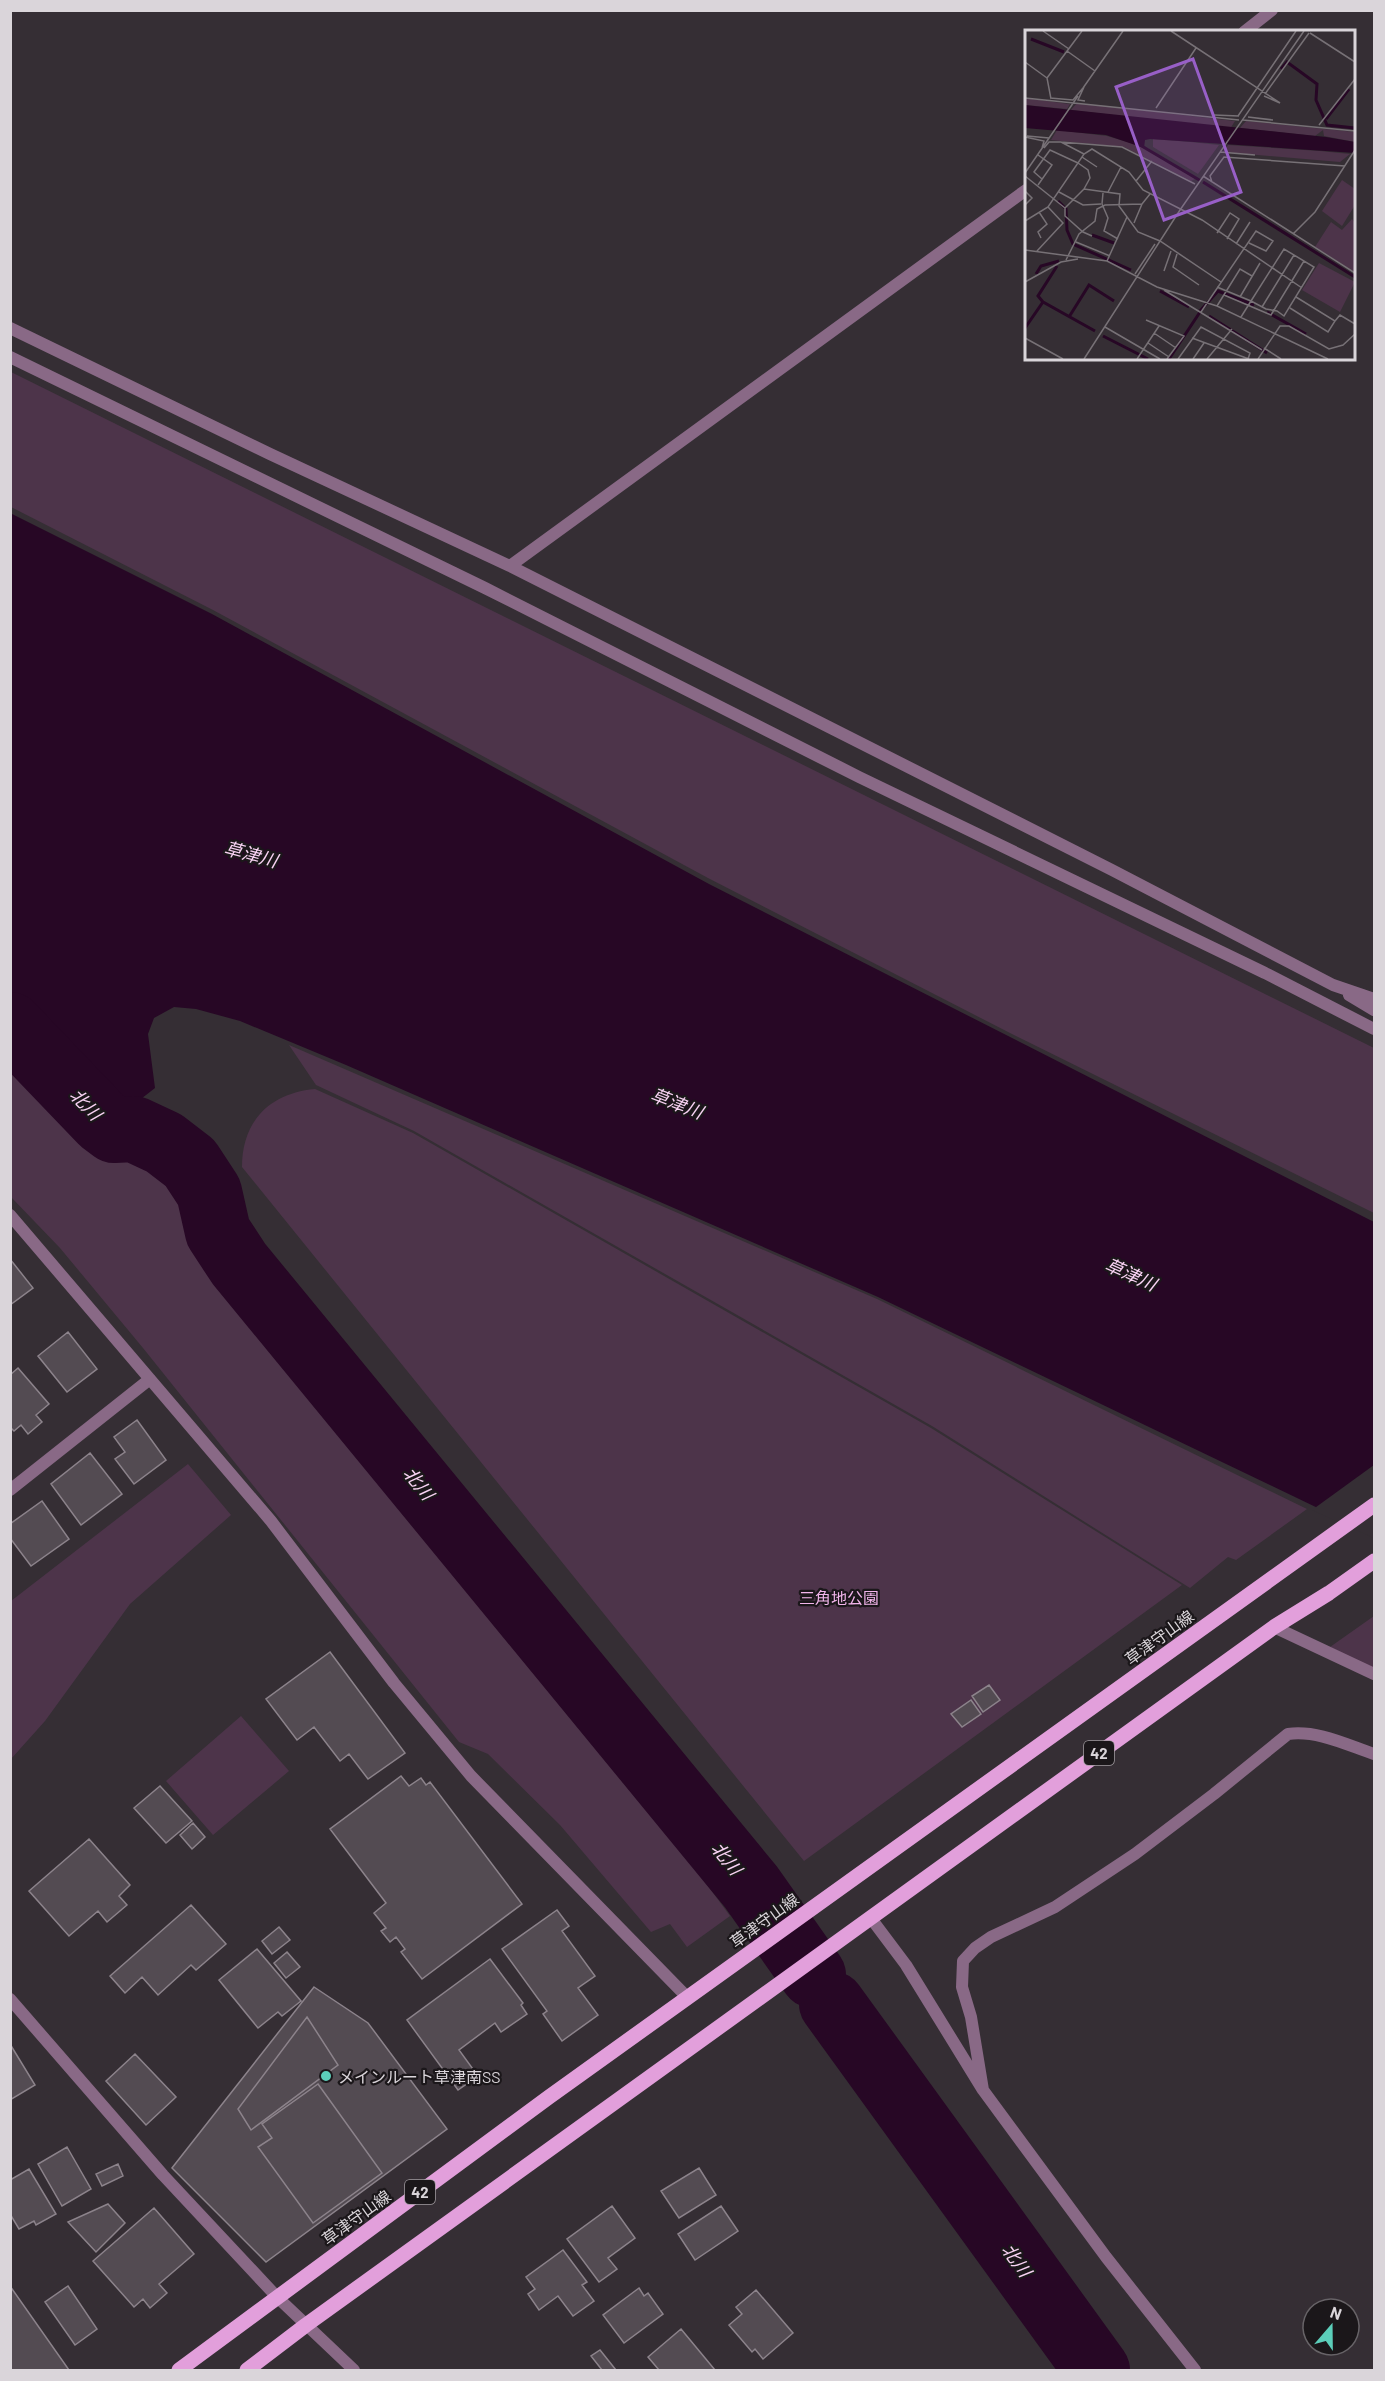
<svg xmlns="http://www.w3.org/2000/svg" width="1385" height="2381" viewBox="0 0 1385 2381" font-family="Barlow,'Noto Sans JP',sans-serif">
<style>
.green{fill:#4d344a}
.water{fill:#270725}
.pier{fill:#352e34}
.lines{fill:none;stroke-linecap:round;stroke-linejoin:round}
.river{stroke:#270725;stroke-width:66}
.building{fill:#534b52;stroke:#8c838b;stroke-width:1.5}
.street{stroke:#896986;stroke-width:12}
.primary{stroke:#e29fdb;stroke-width:15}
.poi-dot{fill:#5cceba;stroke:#1b171a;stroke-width:2}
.labels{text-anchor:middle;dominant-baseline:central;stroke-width:4.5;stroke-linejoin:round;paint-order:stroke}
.shield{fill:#1b171a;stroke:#a19ca0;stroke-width:1.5}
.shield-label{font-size:15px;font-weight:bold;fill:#dad5da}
.park-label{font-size:16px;fill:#f2b5eb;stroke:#1b171a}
.street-label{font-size:16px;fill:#dad5da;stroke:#1b171a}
.poi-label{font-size:16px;fill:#dad5da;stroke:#1b171a;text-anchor:start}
.water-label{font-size:18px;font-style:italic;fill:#f9d3f4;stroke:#1b171a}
.inset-river{fill:none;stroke:#270725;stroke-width:3}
.inset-road{fill:none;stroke:#777176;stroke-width:1.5}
.view{fill:#985fc7;fill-opacity:0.15;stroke:#985fc7;stroke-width:3}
.inset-edge{fill:none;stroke:#dad5da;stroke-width:3}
</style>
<rect width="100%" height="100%" fill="#352e34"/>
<path class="green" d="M 11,372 L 1374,1048 L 1374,1213 L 1010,1033 L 708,878 L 213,610 L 11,507 Z
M 289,1045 L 877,1299 L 1307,1509 L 1236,1560 L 1228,1557 L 1190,1588 L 932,1426 L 414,1131 L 316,1085 Z
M 11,1052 L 39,1077 L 101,1143 L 130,1145 L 161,1154 L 186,1180 L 207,1247 L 291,1347 L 312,1383 L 380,1463 L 514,1637 L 648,1804 L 730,1916 L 687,1947 L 670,1924 L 651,1932 L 560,1825 L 488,1754 L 459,1742 L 143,1348 L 60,1248 L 11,1197 Z
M 315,1089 L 413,1133 L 931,1428 L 1182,1585 L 804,1861 L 242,1167 C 242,1121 270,1093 315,1089 Z
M 188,1464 L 231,1515 L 130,1604 L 45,1721 L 11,1759 L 11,1601 Z
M 1374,1616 L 1374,1669 L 1330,1647 Z
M 241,1716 L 289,1771 L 213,1835 L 166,1781 Z"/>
<path class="water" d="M 10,513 L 212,614 L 709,884 L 1374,1222 L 1374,1535 L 878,1297 L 346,1065 L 240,1021 L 196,1009 L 174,1007 L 154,1018 L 148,1034 L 155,1088 L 128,1109 L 96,1126 L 42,1065 L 11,1033 Z"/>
<path class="pier" d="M 1374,1465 L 1374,1538 L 1312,1510 Z"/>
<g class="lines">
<path class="river" d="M 10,1025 L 102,1121 L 114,1130 L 134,1129 L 164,1143 L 190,1163 L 209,1192 L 218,1232 L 239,1264 L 751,1887 L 813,1975
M 832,2004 L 1097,2370"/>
</g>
<path class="building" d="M 10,1259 L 33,1288 L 10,1305 Z
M 68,1332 L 97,1369 L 67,1392 L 38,1356 Z
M 18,1368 L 49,1404 L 36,1415 L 42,1422 L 28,1434 L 21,1425 L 14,1431 L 10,1427 L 10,1375 Z
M 137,1420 L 166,1460 L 134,1484 L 115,1459 L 125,1452 L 114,1437 Z
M 90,1453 L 122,1494 L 81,1525 L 51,1484 Z
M 42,1501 L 69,1539 L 31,1566 L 10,1538 L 10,1524 Z
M 330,1652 L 405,1753 L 368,1779 L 349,1754 L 340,1761 L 314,1727 L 297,1740 L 266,1699 Z
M 989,1685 L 1000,1700 L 983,1712 L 972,1696 Z
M 971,1700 L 981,1714 L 962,1727 L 951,1714 Z
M 401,1776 L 409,1786 L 421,1778 L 426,1785 L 430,1782 L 522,1904 L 422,1979 L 401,1952 L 405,1949 L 396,1937 L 390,1942 L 381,1931 L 386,1928 L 374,1913 L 386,1903 L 330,1829 Z
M 160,1786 L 192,1821 L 166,1843 L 134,1808 Z
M 193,1823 L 205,1837 L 192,1849 L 180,1835 Z
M 89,1839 L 130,1885 L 119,1896 L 127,1905 L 107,1922 L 98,1911 L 69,1936 L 29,1891 Z
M 191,1905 L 226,1944 L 196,1970 L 191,1965 L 158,1995 L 142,1977 L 125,1993 L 110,1976 Z
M 557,1910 L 569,1926 L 562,1931 L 595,1976 L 578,1988 L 598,2015 L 562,2041 L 543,2014 L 547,2011 L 502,1949 Z
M 279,1927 L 290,1940 L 272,1954 L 262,1941 Z
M 257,1949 L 301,2001 L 282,2016 L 278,2012 L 258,2028 L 219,1980 Z
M 287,1952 L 300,1967 L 286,1978 L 274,1963 Z
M 490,1959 L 523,2003 L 521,2005 L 527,2014 L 501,2032 L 495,2023 L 459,2050 L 478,2076 L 458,2090 L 407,2020 Z
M 314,1987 L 368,2023 L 447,2129 L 266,2262 L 172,2168 Z
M 307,2017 L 338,2065 L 251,2130 L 238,2109 Z
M 10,2044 L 35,2085 L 10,2100 Z
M 135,2054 L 176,2097 L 146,2125 L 106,2081 Z
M 318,2084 L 382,2173 L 313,2223 L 258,2147 L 272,2138 L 262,2124 Z
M 67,2147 L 91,2189 L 62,2206 L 38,2164 Z
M 118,2164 L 123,2176 L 102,2186 L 96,2174 Z
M 699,2168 L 716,2195 L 679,2218 L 661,2191 Z
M 29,2169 L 56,2214 L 36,2225 L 34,2221 L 19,2229 L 10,2214 L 10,2180 Z
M 108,2204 L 125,2223 L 96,2252 L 68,2222 Z
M 612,2206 L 635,2238 L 608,2258 L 617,2269 L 599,2282 L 567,2239 Z
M 721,2206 L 738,2231 L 695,2260 L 678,2234 Z
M 154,2208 L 194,2254 L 159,2284 L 167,2293 L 150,2308 L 143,2299 L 134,2307 L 93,2261 Z
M 563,2250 L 587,2282 L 582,2285 L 594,2301 L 573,2316 L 558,2296 L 539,2310 L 528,2294 L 535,2289 L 526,2277 Z
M 10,2286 L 69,2370 L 10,2370 Z
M 68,2286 L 97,2329 L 75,2345 L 45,2302 Z
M 639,2288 L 644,2296 L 648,2293 L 663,2314 L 624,2343 L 603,2315 Z
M 756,2290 L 793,2333 L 763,2359 L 755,2349 L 752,2352 L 729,2325 L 742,2314 L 736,2307 Z
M 681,2329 L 715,2370 L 659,2370 L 648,2357 Z
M 600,2350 L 616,2370 L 602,2370 L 591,2356 Z"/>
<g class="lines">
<path class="street" d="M 1244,32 L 1272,10
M 10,328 L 270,454 L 510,566 L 1112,870 L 1333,985 L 1374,999
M 10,357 L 485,588 L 859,777 L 1265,973 L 1374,1029
M 510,566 L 1026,190
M 1349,995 L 1374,1010
M 10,1215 L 271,1521 L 394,1683 L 471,1776 L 687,1997
M 10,1490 L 150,1379
M 1274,1627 L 1374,1674
M 870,1917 L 906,1965 L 983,2090 L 1106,2257 L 1195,2370
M 10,1999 L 163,2175 L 277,2297 L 354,2370
M 983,2090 L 971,2017 L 962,1987 L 963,1961 L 975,1948 L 991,1937 L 1055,1907 L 1135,1854 L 1214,1794 L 1288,1734 C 1318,1730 1347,1745 1374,1754"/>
<path class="primary" d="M 179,2370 L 549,2097 L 1374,1505
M 247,2370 L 306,2325 L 1274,1627 L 1329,1593 L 1374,1561"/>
</g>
<circle class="poi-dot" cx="326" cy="2076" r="6"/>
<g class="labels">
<g class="shield">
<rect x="1084" y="1741" width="30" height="24" rx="4.5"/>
<rect x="405" y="2180" width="30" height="24" rx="4.5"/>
</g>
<g class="shield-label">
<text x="1099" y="1753">42</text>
<text x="420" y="2192">42</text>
</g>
<g class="park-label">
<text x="839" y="1597">三角地公園</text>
</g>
<g class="street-label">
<text transform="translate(1159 1637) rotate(-36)">草津守山線</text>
<text transform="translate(764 1920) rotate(-36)">草津守山線</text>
<text transform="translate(356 2217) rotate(-36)">草津守山線</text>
</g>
<g class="poi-label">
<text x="338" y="2076">メインルート草津南SS</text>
</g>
<g class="water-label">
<text transform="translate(251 854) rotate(15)">草津川</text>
<text transform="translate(677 1103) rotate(21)">草津川</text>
<text transform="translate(86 1104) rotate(46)">北川</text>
<text transform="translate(1131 1274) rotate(24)">草津川</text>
<text transform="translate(419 1483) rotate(51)">北川</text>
<text transform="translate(727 1858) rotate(51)">北川</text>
<text transform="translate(1017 2260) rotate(54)">北川</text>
</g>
</g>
<g transform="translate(1025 30)">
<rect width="330" height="330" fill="#352e34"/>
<path d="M 0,68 L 44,74 L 45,74 L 42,79 L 0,75 ZM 52,73 L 210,91 L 205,99 L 46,80 ZM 221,91 L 330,102 L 330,112 L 299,106 L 298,100 L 290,106 L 215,98 ZM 32,100 L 82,106 L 123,118 L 170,149 L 166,151 L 99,117 L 26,110 ZM 128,109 L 166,112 L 194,115 L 173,144 L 128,117 ZM 203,115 L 295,121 L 325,124 L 315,132 L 198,122 ZM 317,150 L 330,159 L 330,175 L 317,196 L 297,181 ZM 327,189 L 330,193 L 330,242 L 290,217 L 306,192 L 317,200 ZM 294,233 L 330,252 L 315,282 L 277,260 Z" fill="#4d344a"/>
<path d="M 0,75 L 301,107 L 330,112 L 330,123 L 125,109 L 120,110 L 119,118 L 81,105 L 0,98 Z" fill="#270725"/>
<path class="inset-river" d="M 6,9 L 39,22M 256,39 L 262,32 L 292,54 L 291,70 L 302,95 L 330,98M 301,89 L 324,59M 115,115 L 176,151M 178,152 L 330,247M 33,171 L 41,179 L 42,200 L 48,214 L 106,240M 67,205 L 89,213M 11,244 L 16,236 L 34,231M 135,261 L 164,277M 18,272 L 13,266 L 32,236M 175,281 L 193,261 L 229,275M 242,282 L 281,304M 184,286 L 242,323M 44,287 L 64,255 L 89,271M 0,298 L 18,272 L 70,301M 78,306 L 123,329M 144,329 L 175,282"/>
<path class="inset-road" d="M 18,1 L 44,19M 146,1 L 255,73 L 239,66M 285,3 L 330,32M 42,21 L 70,41M 0,32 L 22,48M 59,57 L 53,70 L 60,71M 58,58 L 98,1M 240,64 L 284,3M 0,68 L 214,90M 25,68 L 48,70 L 58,58M 26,69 L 22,48 L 57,1M 131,78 L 171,18M 189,85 L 214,86M 213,86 L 271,1M 223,87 L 248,90M 218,90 L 330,101M 294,95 L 330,49M 2,106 L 24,108M 0,107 L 19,111 L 17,118M 36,112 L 97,117 L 170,154M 19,118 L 24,112 L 36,112 L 59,124M 195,122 L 230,125M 57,127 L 72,137M 53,133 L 63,140 L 65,148 L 59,159M 0,143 L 53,66M 0,146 L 40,178 L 40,186 L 58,202 L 67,206M 178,146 L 330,243M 17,149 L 9,142 L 25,120 L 53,133M 111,151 L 127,131M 187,152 L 185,146 L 199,127 L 320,136M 13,155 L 27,135 L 13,125M 0,161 L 7,168 L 0,175M 34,162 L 58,175 L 76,174M 83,162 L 96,137M 78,163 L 77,174 L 83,188 L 79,201 L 93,209M 40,178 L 59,159 L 95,164 L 94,176 L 113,202 L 135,211 L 196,252M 14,182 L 22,194 L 13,202 L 16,208M 0,191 L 23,177 L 59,124 L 67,119 L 104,142 L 118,160 L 177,190 L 277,258M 109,193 L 117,174M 192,203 L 205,183 L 214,189 L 202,209M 268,204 L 290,182 L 330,120M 51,212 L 85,226M 211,214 L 225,192M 0,220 L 82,231 L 132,257 L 192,276 L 303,329M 12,221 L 38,193 L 23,177M 152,224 L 148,237 L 174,255M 41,230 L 54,204 L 70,191 L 72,179 L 80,175 L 117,174 L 125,164M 82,231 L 102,187M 139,241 L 146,221M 110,244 L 130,214M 0,252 L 36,232 L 53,229M 192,257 L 226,271 L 241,279 L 252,281 L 259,286 L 289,237 L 259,219 L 226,271 L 216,287M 139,260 L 237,320M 199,265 L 246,285 L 279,231M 215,267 L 235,233M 192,276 L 215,239 L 227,246M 237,277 L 269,225M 265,278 L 303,302 L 310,291 L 271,267M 176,282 L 231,201 L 248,211 L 241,221 L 224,213M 121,290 L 159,306 L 142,329M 310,291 L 315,285 L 330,294M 80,297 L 135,329M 129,303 L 151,318M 0,308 L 38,329M 167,308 L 224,329M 123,313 L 144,327M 239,318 L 256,329M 59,329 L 155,180 L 279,1M 112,329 L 134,296M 153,329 L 176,297 L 225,323 L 223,329M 168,329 L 179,313M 182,329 L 207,299M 233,329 L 255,296 L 264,296 L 304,319 L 318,315 L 330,304"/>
<path class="view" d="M 168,29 L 216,162 L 139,190 L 91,57 Z"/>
<rect width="330" height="330" class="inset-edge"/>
</g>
<rect width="1385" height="2381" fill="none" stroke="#dad5da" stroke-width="24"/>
<g transform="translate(1331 2327) rotate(20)"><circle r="28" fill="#1b171a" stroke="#676367" stroke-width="1.5"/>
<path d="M0-4.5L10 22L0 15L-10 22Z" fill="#5cceba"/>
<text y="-9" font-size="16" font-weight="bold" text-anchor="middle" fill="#dad5da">N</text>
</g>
</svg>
